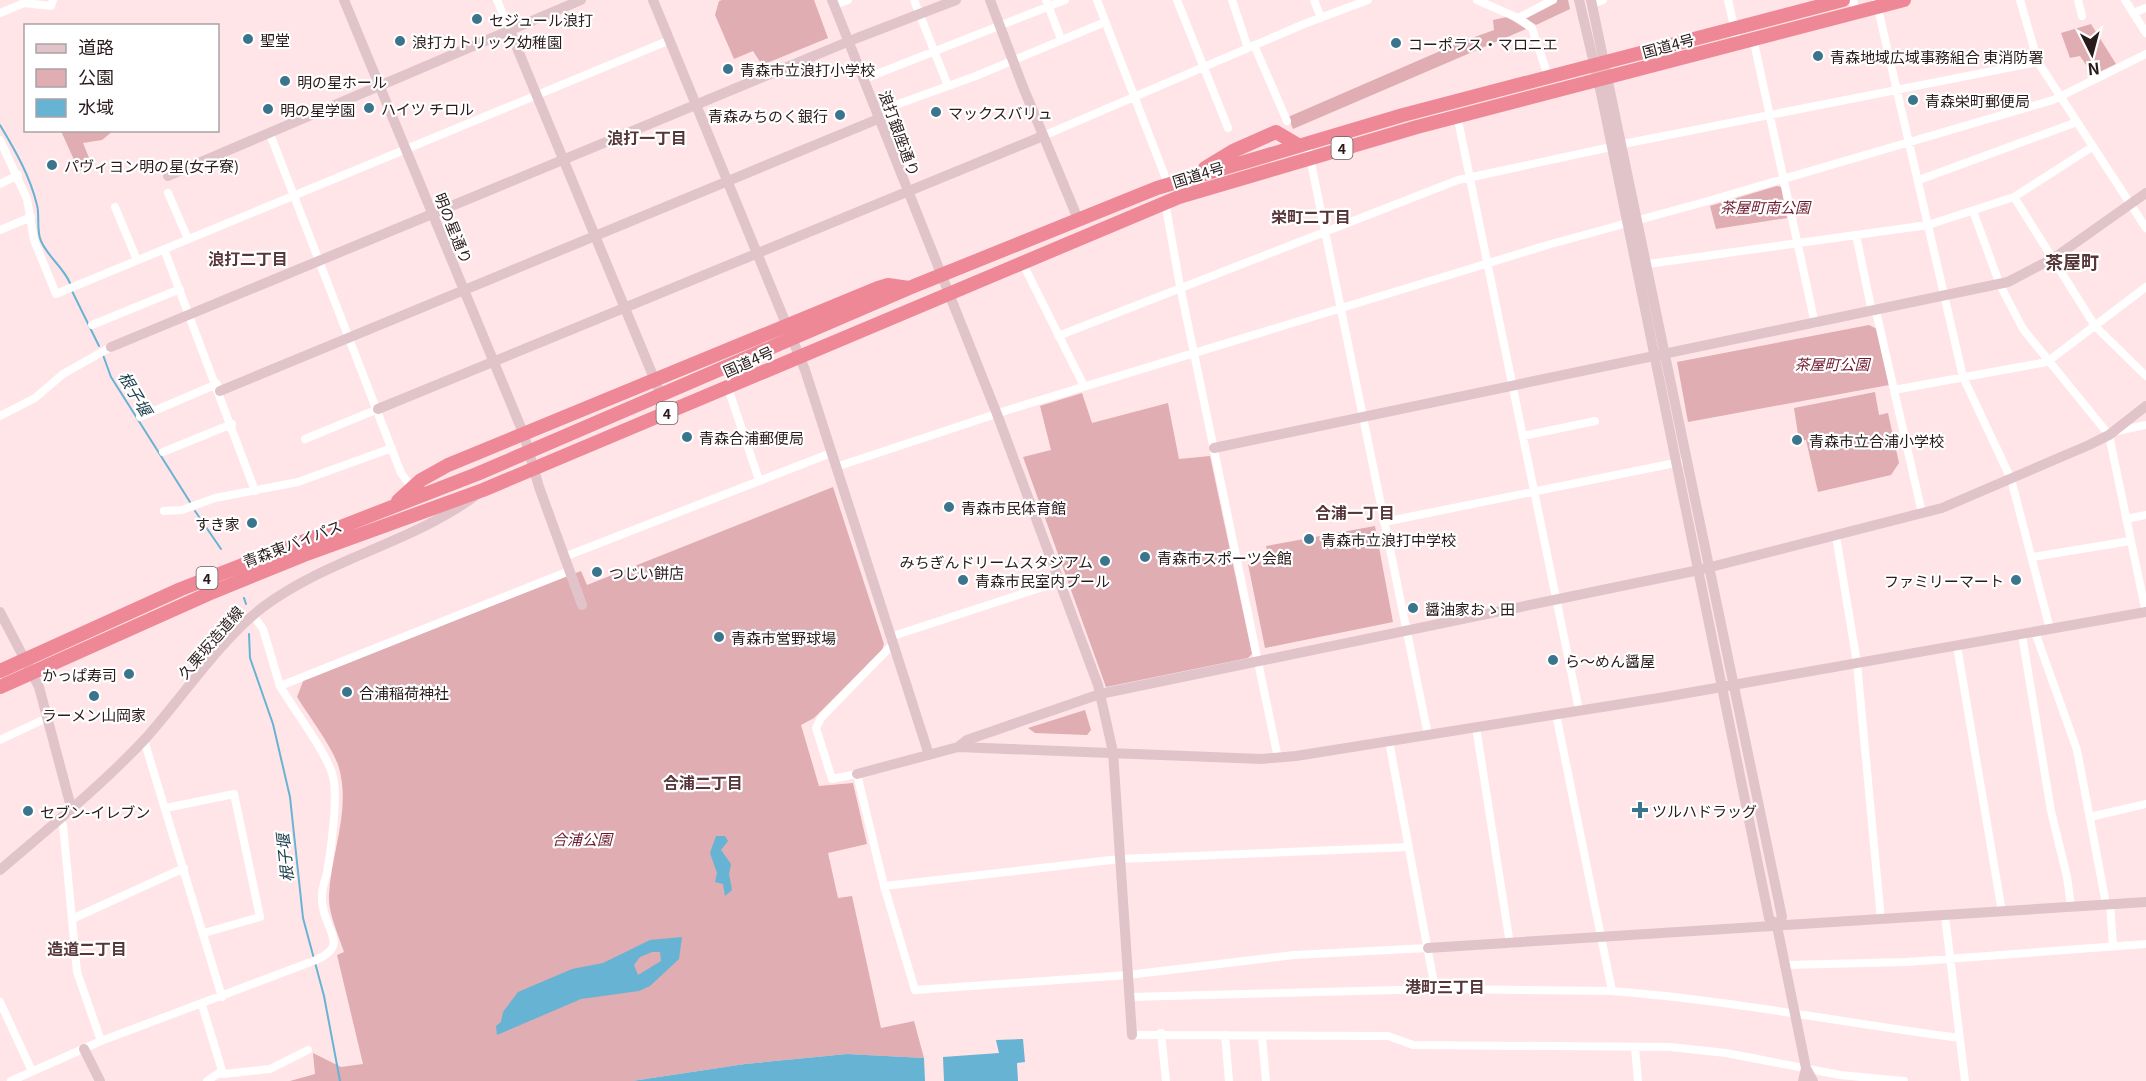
<svg xmlns="http://www.w3.org/2000/svg" width="2146" height="1081" viewBox="0 0 2146 1081" font-family="Georgia,'Noto Sans JP',serif">
<style>
.green{fill:#dfadb2}
.water{fill:#67b3d3;fill-rule:evenodd}
.lines{fill:none;stroke-linecap:round;stroke-linejoin:round}
.stream{stroke:#67b3d3;stroke-width:2}
.street{stroke:#fff;stroke-width:8}
.secondary{stroke:#e1c4c9;stroke-width:10}
.highway{stroke:#ef8896;stroke-width:14}
.poi-dot{fill:#3a758d;stroke:#fff;stroke-width:2}
.labels{text-anchor:middle;dominant-baseline:central;stroke-width:4.5;stroke-linejoin:round;paint-order:stroke}
.shield{fill:#fff;stroke:#695f5f;stroke-width:1.5}
.shield-label{font-size:14px;font-weight:bold;fill:#291a1b}
.poi-label{font-size:15px;fill:#291a1b;stroke:#fff;text-anchor:start}
.street-label{font-size:15px;fill:#291a1b;stroke:#fff}
.park-label{font-size:15px;font-style:italic;fill:#6e192d;stroke:#fff}
.neighbourhood-label{font-size:16px;font-weight:bold;fill:#57363a;stroke:#fff}
.water-label{font-size:16px;font-style:italic;fill:#1c3f4d;stroke:#fff}
.quarter-label{font-size:18px;font-weight:bold;fill:#57363a;stroke:#fff}
</style>
<rect width="100%" height="100%" fill="#ffe5e7"/>
<path class="green" d="M 722,0 L 814,0 L 828,38 L 762,65 L 753,51 L 734,59 L 715,15 L 719,1 Z
M 1556,0 L 1568,0 L 1570,9 L 1536,25 L 1524,17 Z
M 1507,17 L 1526,29 L 1293,129 L 1288,117 L 1461,42 L 1494,30 L 1493,20 Z
M 2091,24 L 2116,64 L 2093,75 L 2080,56 L 2070,58 L 2061,33 Z
M 61,131 L 113,131 L 102,140 L 83,143 L 92,165 L 79,171 Z
M 1777,186 L 1781,187 L 1787,218 L 1716,229 L 1710,206 Z
M 1869,325 L 1877,329 L 1889,385 L 1688,422 L 1677,362 Z
M 1875,392 L 1879,415 L 1888,413 L 1899,463 L 1891,475 L 1818,492 L 1806,440 L 1799,441 L 1794,408 Z
M 1082,393 L 1092,423 L 1168,403 L 1179,459 L 1210,456 L 1252,654 L 1248,658 L 1106,687 L 1023,457 L 1051,450 L 1040,406 Z
M 833,487 L 884,644 L 882,650 L 814,718 L 801,725 L 819,786 L 853,783 L 867,844 L 828,853 L 838,898 L 852,896 L 881,1028 L 914,1021 L 924,1058 L 847,1054 L 745,1064 L 632,1081 L 290,1081 L 315,1074 L 313,1053 L 341,1067 L 363,1064 L 337,955 L 344,952 C 338,934 328,913 329,895 C 331,853 351,810 339,768 C 334,749 308,715 297,697 L 304,679 L 581,571 L 587,585 Z
M 1375,526 L 1393,622 L 1265,648 L 1248,564 L 1269,560 L 1266,546 Z
M 1085,710 L 1091,730 L 1087,735 L 1035,733 L 1028,728 Z"/>
<path class="water" d="M 716,836 L 725,836 L 728,841 L 721,850 L 731,864 L 729,874 L 732,890 L 725,896 L 723,884 L 715,882 L 717,873 L 710,853 Z
M 682,937 L 679,959 L 650,986 L 639,991 L 581,999 L 497,1035 L 496,1026 L 501,1022 L 503,1012 L 518,992 L 572,969 L 603,963 L 650,940 ZM 652,952 L 660,952 L 661,961 L 638,975 L 634,965 L 640,957 Z
M 1023,1039 L 1025,1062 L 1017,1063 L 1018,1081 L 944,1081 L 943,1057 L 999,1053 L 996,1040 Z
M 847,1054 L 924,1058 L 925,1081 L 632,1081 L 745,1064 Z"/>
<g class="lines">
<path class="stream" d="M 0,125 C 15,150 30,176 37,205 C 40,216 36,230 41,241 C 48,257 63,267 70,283
M 72,291 L 99,346
M 103,355 L 111,377 L 190,502
M 195,511 L 221,549
M 244,598 L 246,604
M 249,634 L 250,658 L 273,724 L 290,797 L 303,918 L 324,996 L 340,1081"/>
<path class="street" d="M 497,0 L 510,31
M 914,0 L 948,86
M 1046,0 L 1061,39
M 1097,0 L 1168,184
M 1177,0 L 1228,128
M 1232,0 L 1248,48
M 1314,0 L 1321,18
M 1477,0 L 1518,18 L 1532,28 L 1549,79
M 1728,0 L 1738,43
M 1853,0 L 1856,12
M 1876,0 L 1963,377 L 2011,479 L 2050,629
M 2020,0 L 2038,62 L 2146,228
M 2078,0 L 2082,16
M 2125,0 L 2146,33
M 1592,4 L 1603,0
M 834,5 L 848,0
M 0,13 L 24,3 L 51,6 L 53,0
M 2133,13 L 2146,8
M 1518,18 L 1553,0
M 1753,38 L 1815,324
M 1254,45 L 1287,121
M 864,79 L 1065,0
M 876,112 L 976,76 L 1105,22
M 1457,115 L 1579,710
M 270,134 L 401,473 L 412,488
M 1043,136 L 1304,24 L 1368,0
M 0,140 L 27,199 L 34,240 L 56,294 L 670,40
M 1307,143 L 1428,735
M 1623,144 L 2038,62
M 1919,180 L 2077,122
M 0,184 L 18,175
M 168,193 L 188,239
M 2014,197 L 2095,326 L 2146,376
M 1165,202 L 1180,286 L 1278,758
M 115,207 L 137,260
M 1973,211 L 2000,285 L 2023,329 L 2109,435 L 2146,613
M 0,230 L 31,217
M 1856,235 L 1872,312
M 164,249 L 255,491
M 1022,262 L 1084,386
M 1641,265 L 1928,225 L 2014,197 L 2092,147
M 1876,311 L 1922,513
M 92,325 L 180,289
M 1058,336 L 1458,180 L 1611,147
M 728,388 L 759,480
M 1894,390 L 2047,362 L 2146,287
M 0,416 L 35,398 L 63,374 L 111,347
M 140,417 L 217,384
M 2117,431 L 2146,425
M 1523,436 L 1595,421
M 305,439 L 378,409
M 163,452 L 232,424
M 836,467 L 1008,410 L 1551,244 L 1708,201 L 2053,100 L 2146,54
M 164,511 L 182,510 L 215,498 L 298,482 L 392,448
M 2126,519 L 2146,515
M 1384,522 L 1680,462
M 1836,536 L 1857,663 L 1881,920
M 564,557 L 831,453
M 2033,557 L 2130,541
M 253,615 L 263,629 L 280,686 L 569,571
M 2035,632 L 2077,750 L 2106,904
M 2022,635 L 2051,811 L 2067,877 L 2071,906
M 890,637 L 1058,582
M 893,644 L 821,718 L 816,728 L 832,779 L 857,774 L 884,886 L 915,990 L 1128,975 L 1294,955 L 1428,948
M 1957,646 L 2002,912
M 1556,714 L 1612,991 C 1729,1000 1844,1023 1960,1038
M 1476,727 L 1510,944
M 0,740 L 49,717
M 144,740 L 222,997
M 1389,741 L 1435,989
M 166,808 L 234,794 L 260,917 L 204,933
M 2090,817 L 2146,804
M 59,819 L 63,825 L 77,972 L 101,1041
M 884,886 L 1120,859 L 1409,847
M 2110,904 L 2113,946
M 1945,916 L 1965,1081
M 72,919 L 184,868
M 1786,965 L 1907,962 L 2146,944
M 1130,997 L 1435,989 L 1612,991
M 0,1002 L 32,1071
M 202,1005 L 223,1074 L 270,1069 L 308,1050
M 1161,1033 L 1166,1081
M 1132,1035 L 1388,1036 L 1413,1045 L 1670,1047 L 1726,1053 L 1840,1075 L 1904,1081
M 1225,1035 L 1229,1081
M 1262,1037 L 1266,1081
M 1635,1047 L 1638,1081
M 11,1081 L 101,1041 L 316,960 C 353,944 320,928 322,895 C 322,888 325,880 327,873 C 331,851 339,792 332,773 C 324,749 294,710 280,686
M 207,1081 L 222,1071"/>
<path class="secondary" d="M 344,0 L 524,435 L 539,487 L 582,605
M 653,0 L 805,370 L 929,755
M 832,0 L 997,414 L 1098,685 L 1113,752 L 1132,1035
M 990,0 L 1023,87 L 1078,219
M 1579,0 L 1601,93 L 1769,918 L 1777,926 L 1806,1068 L 1813,1081
M 1591,0 L 1782,917 L 1777,926
M 510,31 L 661,395
M 168,176 L 581,0
M 111,347 L 857,38 L 956,0
M 220,391 L 878,119
M 378,409 L 1043,136
M 1214,448 L 2008,282 L 2054,258 L 2146,193
M 0,612 L 39,687 L 71,807
M 958,747 L 967,740 L 1100,694 L 1699,570 L 1942,508 L 2089,445 L 2109,435 L 2146,406
M 857,774 L 958,747 L 1261,759 L 1296,756 L 1665,697 L 2146,612
M 0,870 C 49,828 101,786 145,739 C 182,698 220,640 263,607 C 329,558 411,543 475,496
M 1428,948 L 2146,902
M 84,1049 L 100,1081
M 1803,1081 L 1806,1068"/>
<path class="highway" d="M 1205,168 L 1233,151 L 1276,132 L 1298,145
M 398,501 L 421,480 L 448,465 L 878,288 L 888,285 L 909,288
M 0,671 L 181,589 L 477,474 L 909,288 L 1157,188 L 1403,115 L 1843,0
M 0,687 L 208,594 L 304,555 L 483,490 L 1179,197 L 1417,127 L 1904,0"/>
</g>
<g class="poi-dot">
<circle cx="477" cy="19" r="6"/>
<circle cx="248" cy="39" r="6"/>
<circle cx="400" cy="41" r="6"/>
<circle cx="1396" cy="43" r="6"/>
<circle cx="1818" cy="56" r="6"/>
<circle cx="728" cy="69" r="6"/>
<circle cx="285" cy="81" r="6"/>
<circle cx="1913" cy="100" r="6"/>
<circle cx="369" cy="108" r="6"/>
<circle cx="268" cy="109" r="6"/>
<circle cx="936" cy="112" r="6"/>
<circle cx="840" cy="115" r="6"/>
<circle cx="52" cy="165" r="6"/>
<circle cx="687" cy="437" r="6"/>
<circle cx="1797" cy="440" r="6"/>
<circle cx="949" cy="507" r="6"/>
<circle cx="252" cy="523" r="6"/>
<circle cx="1309" cy="539" r="6"/>
<circle cx="1145" cy="557" r="6"/>
<circle cx="1105" cy="561" r="6"/>
<circle cx="597" cy="572" r="6"/>
<circle cx="963" cy="580" r="6"/>
<circle cx="2016" cy="580" r="6"/>
<circle cx="1413" cy="608" r="6"/>
<circle cx="719" cy="637" r="6"/>
<circle cx="1553" cy="660" r="6"/>
<circle cx="129" cy="674" r="6"/>
<circle cx="347" cy="692" r="6"/>
<circle cx="94" cy="696" r="6"/>
<path d="M1637 801h6v6h6v6h-6v6h-6v-6h-6v-6h6z"/>
<circle cx="28" cy="811" r="6"/>
</g>
<g class="labels">
<g class="shield">
<rect x="1331.5" y="137" width="21" height="22" rx="4.5"/>
<rect x="656.5" y="402" width="21" height="22" rx="4.5"/>
<rect x="196.5" y="567" width="21" height="22" rx="4.5"/>
</g>
<g class="shield-label">
<text x="1342" y="148">4</text>
<text x="667" y="413">4</text>
<text x="207" y="578">4</text>
</g>
<g class="poi-label">
<text x="489" y="19">セジュール浪打</text>
<text x="260" y="39">聖堂</text>
<text x="412" y="41">浪打カトリック幼稚園</text>
<text x="1408" y="43">コーポラス・マロニエ</text>
<text x="1830" y="56">青森地域広域事務組合 東消防署</text>
<text x="740" y="69">青森市立浪打小学校</text>
<text x="297" y="81">明の星ホール</text>
<text x="1925" y="100">青森栄町郵便局</text>
<text x="381" y="108">ハイツ チロル</text>
<text x="280" y="109">明の星学園</text>
<text x="948" y="112">マックスバリュ</text>
<text x="828" y="115" text-anchor="end">青森みちのく銀行</text>
<text x="64" y="165">パヴィヨン明の星(女子寮)</text>
<text x="699" y="437">青森合浦郵便局</text>
<text x="1809" y="440">青森市立合浦小学校</text>
<text x="961" y="507">青森市民体育館</text>
<text x="240" y="523" text-anchor="end">すき家</text>
<text x="1321" y="539">青森市立浪打中学校</text>
<text x="1157" y="557">青森市スポーツ会館</text>
<text x="1093" y="561" text-anchor="end">みちぎんドリームスタジアム</text>
<text x="609" y="572">つじい餅店</text>
<text x="975" y="580">青森市民室内プール</text>
<text x="2004" y="580" text-anchor="end">ファミリーマート</text>
<text x="1425" y="608">醤油家おゝ田</text>
<text x="731" y="637">青森市営野球場</text>
<text x="1565" y="660">ら～めん醤屋</text>
<text x="117" y="674" text-anchor="end">かっぱ寿司</text>
<text x="359" y="692">合浦稲荷神社</text>
<text x="94" y="714" text-anchor="middle">ラーメン山岡家</text>
<text x="1652" y="810">ツルハドラッグ</text>
<text x="40" y="811">セブン-イレブン</text>
</g>
<g class="street-label">
<text transform="translate(1668 45) rotate(-15)">国道4号</text>
<text transform="translate(900 133) rotate(70)">浪打銀座通り</text>
<text transform="translate(1198 174) rotate(-17)">国道4号</text>
<text transform="translate(454 228) rotate(68)">明の星通り</text>
<text transform="translate(748 361) rotate(-24)">国道4号</text>
<text transform="translate(292 543) rotate(-21)">青森東バイパス</text>
<text transform="translate(210 642) rotate(-49)">久栗坂造道線</text>
</g>
<g class="park-label">
<text x="1765" y="206">茶屋町南公園</text>
<text x="1832" y="363">茶屋町公園</text>
<text x="582" y="838">合浦公園</text>
</g>
<g class="neighbourhood-label">
<text x="647" y="137">浪打一丁目</text>
<text x="1311" y="216">栄町二丁目</text>
<text x="248" y="258">浪打二丁目</text>
<text x="1355" y="512">合浦一丁目</text>
<text x="703" y="782">合浦二丁目</text>
<text x="87" y="948">造道二丁目</text>
<text x="1445" y="986">港町三丁目</text>
</g>
<g class="water-label">
<text transform="translate(136 393) rotate(59)">根子堰</text>
<text transform="translate(284 858) rotate(-96)">根子堰</text>
</g>
<g class="quarter-label">
<text x="2072" y="261">茶屋町</text>
</g>
</g>
<rect x="24" y="24" width="195" height="108" fill="#ffffff" stroke="#a9a3a4" stroke-width="1.5"/>
<rect x="36" y="44" width="30" height="9" fill="#e1c4c9" stroke="#a9a3a4" stroke-width="1.5"/>
<text x="78" y="54" font-size="18" fill="#291a1b">道路</text>
<rect x="36" y="69" width="30" height="18" fill="#dfadb2" stroke="#a9a3a4" stroke-width="1.5"/>
<text x="78" y="84" font-size="18" fill="#291a1b">公園</text>
<rect x="36" y="99" width="30" height="18" fill="#67b3d3" stroke="#a9a3a4" stroke-width="1.5"/>
<text x="78" y="114" font-size="18" fill="#291a1b">水域</text>
<g transform="translate(2092 54) rotate(174)" stroke="#ffffff" stroke-width="4.5" paint-order="stroke">
<path d="M0-4.5L10 22L0 15L-10 22Z" fill="#291a1b"/>
<text y="-9" font-size="16" font-weight="bold" text-anchor="middle" fill="#291a1b">N</text>
</g>
</svg>
